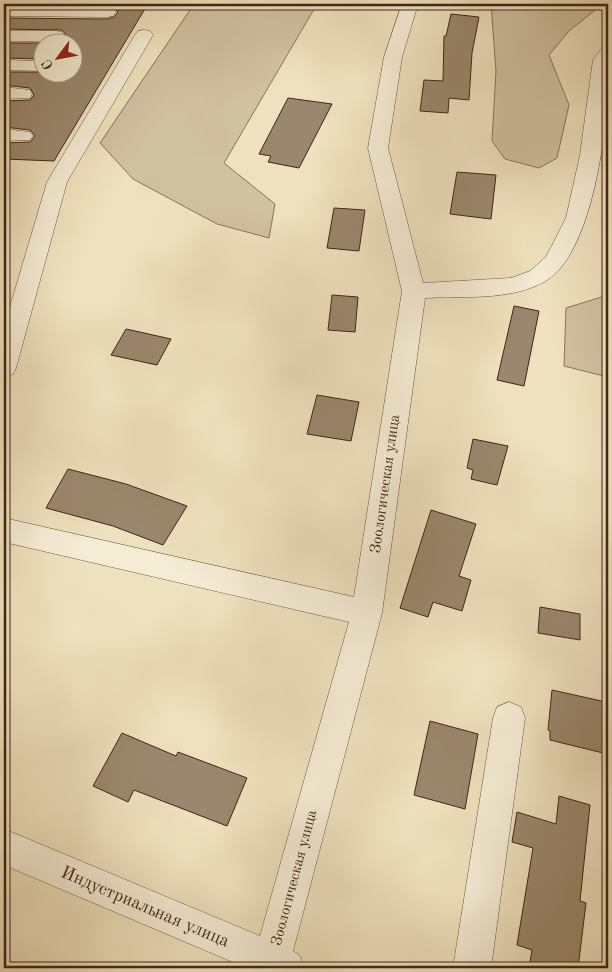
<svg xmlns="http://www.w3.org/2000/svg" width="612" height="972" viewBox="0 0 612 972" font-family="'Old Standard TT',serif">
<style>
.green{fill:#d0c1a1;stroke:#88745c}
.building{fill:#9a876d;stroke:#3f2616}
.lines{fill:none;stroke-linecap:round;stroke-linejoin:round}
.minor-casing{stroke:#6b5540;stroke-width:1}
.minor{fill:#f4ecd4;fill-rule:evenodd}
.labels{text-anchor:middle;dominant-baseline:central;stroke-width:5;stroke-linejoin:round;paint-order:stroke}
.street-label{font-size:15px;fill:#3f2616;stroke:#f4ecd4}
.near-street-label{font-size:18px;fill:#3f2616;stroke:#f4ecd4}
</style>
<rect width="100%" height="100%" fill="#eee1bd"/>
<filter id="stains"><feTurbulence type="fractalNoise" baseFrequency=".004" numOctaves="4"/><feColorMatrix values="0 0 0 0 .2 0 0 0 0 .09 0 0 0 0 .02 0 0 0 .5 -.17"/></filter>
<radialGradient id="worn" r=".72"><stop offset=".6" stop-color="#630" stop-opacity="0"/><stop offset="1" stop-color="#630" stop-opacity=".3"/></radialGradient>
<path class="green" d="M 194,4 L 317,4 L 224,163 L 275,204 L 269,238 L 217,224 L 133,179 L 100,143 Z
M 491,4 L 599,4 L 599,7 L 569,31 L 549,55 L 569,105 L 557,158 L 539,168 L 505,159 L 492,141 L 496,71 Z
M 608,295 L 608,377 L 564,366 L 566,308 Z"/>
<path class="building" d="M 4,4 L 130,4 L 129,6 L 146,7 L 54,161 L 4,159 L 4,143 L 30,142 L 35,136 L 30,130 L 4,127 L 4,101 L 30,100 L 34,95 L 30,88 L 4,85 L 4,72 L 72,72 L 72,42 L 58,42 L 64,41 L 67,36 L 62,30 L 4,29 L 4,18 L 107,19 L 114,17 L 118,12 L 114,7 L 107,5 Z
M 451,14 L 479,17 L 472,53 L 469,100 L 449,98 L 448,113 L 420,111 L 424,80 L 443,81 L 444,36 L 446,36 Z
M 4,43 L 42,43 L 42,59 L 4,58 Z
M 288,98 L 332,104 L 299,168 L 268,162 L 271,156 L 259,154 Z
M 457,172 L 496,175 L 491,219 L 450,214 Z
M 334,208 L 365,210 L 359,251 L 327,248 Z
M 332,295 L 358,297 L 355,332 L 328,330 Z
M 514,306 L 539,311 L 524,386 L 497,380 Z
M 126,329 L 171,339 L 157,365 L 111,355 Z
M 317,395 L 359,402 L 351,441 L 307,434 Z
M 473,439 L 508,446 L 497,485 L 471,479 L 473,470 L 467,468 Z
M 68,469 L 126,484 L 187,506 L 163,545 L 113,526 L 46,508 Z
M 431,510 L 476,524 L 459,576 L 471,580 L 462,611 L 433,602 L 428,617 L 400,608 Z
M 540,607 L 580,614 L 580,640 L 538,633 Z
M 552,690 L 606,702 L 603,753 L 550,740 L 550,731 L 548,730 Z
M 430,721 L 478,734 L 465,809 L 414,795 Z
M 122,733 L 176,756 L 178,752 L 247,778 L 227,826 L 134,790 L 128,802 L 93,786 Z
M 559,796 L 590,805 L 580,901 L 586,903 L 578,968 L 529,968 L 532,950 L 517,945 L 533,848 L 512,842 L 517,812 L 556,824 Z"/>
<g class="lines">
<g class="minor-casing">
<path id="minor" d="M 402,4 L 418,4 L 402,57 L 388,148 L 423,283 L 511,278 L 530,271 L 546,257 L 566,218 L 580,155 L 593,60 L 602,48 L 608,47 C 612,100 597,254 544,282 C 509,301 464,296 425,298 L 382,613 L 293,951 L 299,955 L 305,968 L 247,968 L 4,865 L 4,829 L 260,936 L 349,622 L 4,542 L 4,518 L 354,597 L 402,291 L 368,148 L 384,57 Z
M 4,6 L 107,7 L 113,8 L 116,12 L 113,16 L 107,17 L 4,16 Z
M 144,30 L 150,31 L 153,35 L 67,182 L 16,368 L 13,374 L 4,377 L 4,327 L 47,182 L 135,35 L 138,31 Z
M 4,31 L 56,31 L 62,32 L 65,36 L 62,40 L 56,41 L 4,41 Z
M 4,60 L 42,61 L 42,71 L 4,70 Z
M 4,87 L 30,90 L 32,94 L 30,98 L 4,99 Z
M 4,129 L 30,132 L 33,136 L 30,140 L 4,141 Z
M 509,702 L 521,707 L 525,718 L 491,968 L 453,968 L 493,718 L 497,707 Z"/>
</g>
<use href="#minor" class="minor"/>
</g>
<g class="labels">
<g class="street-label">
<text transform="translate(386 484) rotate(-82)">Зоологическая улица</text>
<text transform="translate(295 878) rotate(-75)">Зоологическая улица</text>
</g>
<g class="near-street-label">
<text transform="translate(145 907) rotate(23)">Индустриальная улица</text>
</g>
</g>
<rect width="612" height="972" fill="none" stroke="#eee1bd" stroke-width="20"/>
<rect x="5" y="5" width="602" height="962" fill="none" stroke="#3f2616" stroke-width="2.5"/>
<rect x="10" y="10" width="592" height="952" fill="none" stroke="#3f2616"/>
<g transform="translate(58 58) rotate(238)"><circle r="24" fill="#f4ecd4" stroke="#ac9d88"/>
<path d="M0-4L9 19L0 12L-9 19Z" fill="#8f2418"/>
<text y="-8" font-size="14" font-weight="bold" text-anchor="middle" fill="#3f2616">С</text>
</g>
<rect width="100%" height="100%" filter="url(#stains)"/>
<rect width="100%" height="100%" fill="url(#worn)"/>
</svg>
